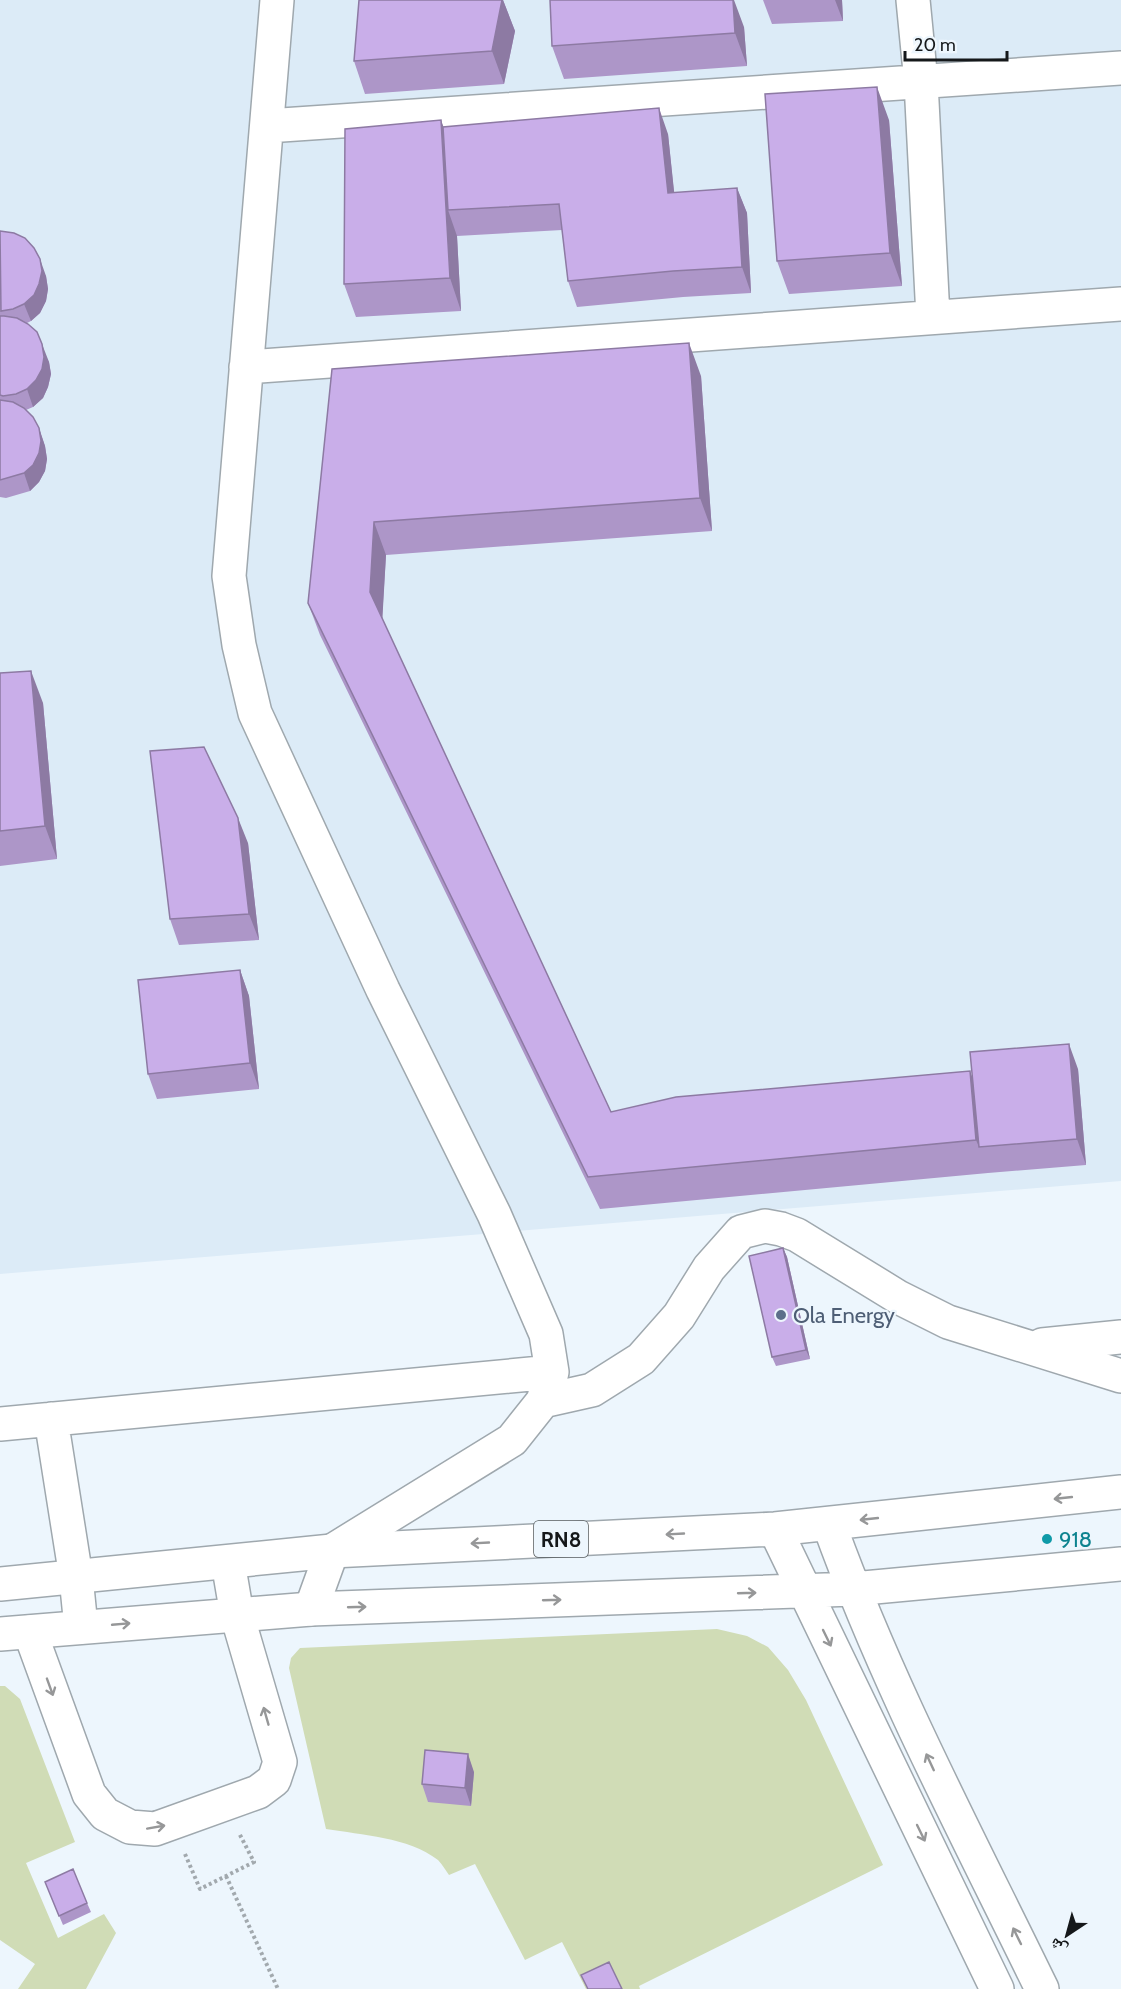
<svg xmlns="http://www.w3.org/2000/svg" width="1121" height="1989" viewBox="0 0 1121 1989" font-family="Cabin,'Noto Naskh Arabic',sans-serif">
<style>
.built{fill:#dcebf7}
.green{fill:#d0dcb6}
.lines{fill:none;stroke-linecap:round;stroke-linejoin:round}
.minor-casing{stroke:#9fa8ae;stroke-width:36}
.major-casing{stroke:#9fa8ae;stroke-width:36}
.path{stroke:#a2a9ae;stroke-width:4;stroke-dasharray:3 3;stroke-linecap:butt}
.minor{stroke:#fff;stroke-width:33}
.major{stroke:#fff;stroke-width:33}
.wall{fill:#ad96c8}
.shaded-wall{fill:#8d7aa3}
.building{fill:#c9aee9;stroke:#8d7aa3;stroke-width:1.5}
.oneway{stroke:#969798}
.service-dot{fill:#5c6f8a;stroke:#edf6fd;stroke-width:2}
.culture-dot{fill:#0f9aa8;stroke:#edf6fd;stroke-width:2}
.labels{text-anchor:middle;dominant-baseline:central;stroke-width:4.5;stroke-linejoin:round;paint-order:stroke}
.shield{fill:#edf6fd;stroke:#565b5e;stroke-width:1.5}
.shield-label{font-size:21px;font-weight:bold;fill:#15181a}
.service-label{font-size:22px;fill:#4e5e75;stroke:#edf6fd;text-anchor:start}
.culture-label{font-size:22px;fill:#0d838f;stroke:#edf6fd;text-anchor:start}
</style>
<rect width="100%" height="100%" fill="#edf6fd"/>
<path class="built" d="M 0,0 L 1121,0 L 1121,1181 L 0,1274 Z"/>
<path class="green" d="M 717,1629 L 747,1636 L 768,1647 L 788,1670 L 806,1700 L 883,1865 L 639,1986 L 640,1989 L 586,1989 L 562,1942 L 525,1960 L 475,1864 L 449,1875 C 446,1871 442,1864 438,1860 C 408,1837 362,1835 326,1829 L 289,1668 L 291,1658 L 300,1648 Z
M 0,1686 L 5,1686 L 20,1699 L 75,1842 L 26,1863 L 58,1938 L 104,1914 L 116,1933 L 86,1989 L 18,1989 L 35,1964 L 0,1940 Z"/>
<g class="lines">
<g class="minor-casing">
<path id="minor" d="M 277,0 L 229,576 L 239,645 L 255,713 L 383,990 L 494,1214 L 546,1334 L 552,1372 L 543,1401 L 512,1440 L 332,1551 L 311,1609
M 913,0 L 921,82 L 933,317
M 267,126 L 1121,68
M 246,367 L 1121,304
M 1042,1345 L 1121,1337
M 543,1401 L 592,1390 L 641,1359 L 679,1316 L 709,1268 L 741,1232 L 765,1226 L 781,1229 L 797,1235 L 898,1297 L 948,1322 L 1121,1376
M 51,1419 L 76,1577 L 81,1627
M 0,1424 L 552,1372
M 30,1632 L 89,1794 L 105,1814 L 130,1827 L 155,1829 L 258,1792 L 274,1780 L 280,1762 L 237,1615 L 228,1562"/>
</g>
<g class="major-casing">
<path id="major" d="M 829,1524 C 887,1685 967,1835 1042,1989
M 775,1529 L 997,1989
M 0,1584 L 332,1551 L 775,1529 L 1121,1492
M 0,1634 L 311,1609 L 853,1589 L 1121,1564"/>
</g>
<path class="path" d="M 185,1854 L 200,1889 L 254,1862 L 239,1833
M 226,1876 L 278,1989"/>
<use href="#minor" class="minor"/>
<use href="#major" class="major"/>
</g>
<path class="wall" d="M 502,0 L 503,0 L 515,31 L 504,84 L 365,94 L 354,61 Z
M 763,0 L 842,0 L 843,21 L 772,24 Z
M 744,27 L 747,66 L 564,79 L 552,46 Z
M 441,120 L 443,127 L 668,134 L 674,193 L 737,188 L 747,213 L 751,293 L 683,297 L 577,307 L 568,281 L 562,230 L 457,236 L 461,311 L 356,317 L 344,284 Z
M 889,120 L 902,286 L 789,294 L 777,261 Z
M 0,231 L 46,276 L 48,289 L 46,301 L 40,313 L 31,321 L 27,323 L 49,362 L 51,374 L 48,387 L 43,398 L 33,407 L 26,410 L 39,428 L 45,446 L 47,459 L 45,471 L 39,482 L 30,491 L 6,498 L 0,497 Z
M 332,369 L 701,376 L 712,531 L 386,555 L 382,619 L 611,1112 L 1078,1069 L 1086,1165 L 988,1173 L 600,1209 L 320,635 L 308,603 Z
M 0,673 L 43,703 L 57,859 L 0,866 Z
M 248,843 L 259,940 L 179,945 L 170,919 Z
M 240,970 L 249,996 L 259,1089 L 157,1099 L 148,1074 Z
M 783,1248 L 787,1257 L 810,1359 L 776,1366 L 772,1357 Z
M 474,1772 L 471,1806 L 428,1802 L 422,1784 Z
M 45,1882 L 87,1903 L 91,1912 L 63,1925 Z"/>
<path class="shaded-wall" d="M 502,0 L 503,0 L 515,31 L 504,84 L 492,51 Z
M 733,0 L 734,0 L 744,27 L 747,66 L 735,33 Z
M 835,0 L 842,0 L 843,21 Z
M 877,87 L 889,120 L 902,286 L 890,253 Z
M 659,108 L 668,134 L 677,219 L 668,193 Z
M 441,120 L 453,153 L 448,210 L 457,236 L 461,311 L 450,278 Z
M 737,188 L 747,213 L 751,293 L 742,267 Z
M 40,259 L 46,276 L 48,289 L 46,301 L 40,313 L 31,321 L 24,304 Z
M 689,343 L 701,376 L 712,531 L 700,498 Z
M 42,344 L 49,362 L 51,374 L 48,387 L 43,398 L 33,407 L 27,389 Z
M 39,428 L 45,446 L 47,459 L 45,471 L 39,482 L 30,491 L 24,473 Z
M 374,522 L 386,555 L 382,625 L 370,592 Z
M 31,671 L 43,703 L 57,859 L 45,826 Z
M 238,818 L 248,843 L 259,940 L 249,914 Z
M 240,970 L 249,996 L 259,1089 L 250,1063 Z
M 1069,1044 L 1078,1069 L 1086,1165 L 1077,1139 Z
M 970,1071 L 982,1104 L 979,1147 L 976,1140 Z
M 783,1248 L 787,1257 L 810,1359 L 806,1350 Z
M 468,1754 L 474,1772 L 471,1806 L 465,1788 Z"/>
<path class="building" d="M 359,0 L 502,0 L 492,51 L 354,61 Z
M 550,0 L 733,0 L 735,33 L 552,46 Z
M 877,87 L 890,253 L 777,261 L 765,94 Z
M 659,108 L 668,193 L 737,188 L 742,267 L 673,271 L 568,281 L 559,204 L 448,210 L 443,127 Z
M 441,120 L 450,278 L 344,284 L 345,129 Z
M 0,231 L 14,233 L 25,238 L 34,248 L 40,259 L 42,271 L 39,284 L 34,295 L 24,304 L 13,309 L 1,311 Z
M 0,316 L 4,316 L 17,318 L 28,324 L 37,332 L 42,344 L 44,357 L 42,369 L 36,380 L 27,389 L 16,394 L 3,396 L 0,395 Z
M 689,343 L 700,498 L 374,522 L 370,592 L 611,1112 L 676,1097 L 970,1071 L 976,1140 L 588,1177 L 308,603 L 332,369 Z
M 0,400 L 13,402 L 24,408 L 33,417 L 39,428 L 41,441 L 39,453 L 33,465 L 24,473 L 0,480 Z
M 31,671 L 45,826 L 0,831 L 0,673 Z
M 204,747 L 238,818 L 249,914 L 170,919 L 150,751 Z
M 240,970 L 250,1063 L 148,1074 L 138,980 Z
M 1069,1044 L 1077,1139 L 979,1147 L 970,1052 Z
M 783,1248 L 806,1350 L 772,1357 L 749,1256 Z
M 425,1750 L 468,1754 L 465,1788 L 422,1784 Z
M 73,1869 L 87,1903 L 59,1916 L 45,1882 Z
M 609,1962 L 622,1989 L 588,1989 L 581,1975 Z"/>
<defs><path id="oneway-shaft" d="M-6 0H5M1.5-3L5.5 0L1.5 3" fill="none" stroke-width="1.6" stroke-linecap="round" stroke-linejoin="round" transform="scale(1.5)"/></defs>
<g class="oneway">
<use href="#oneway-shaft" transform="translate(1063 1498) rotate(174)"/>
<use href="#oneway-shaft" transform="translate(869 1519) rotate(174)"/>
<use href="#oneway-shaft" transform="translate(675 1534) rotate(177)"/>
<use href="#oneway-shaft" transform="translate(480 1543) rotate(177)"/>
<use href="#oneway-shaft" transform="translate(747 1593) rotate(-2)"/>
<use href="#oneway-shaft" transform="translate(552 1600) rotate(-2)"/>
<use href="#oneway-shaft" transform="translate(357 1607) rotate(-2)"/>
<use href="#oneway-shaft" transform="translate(121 1624) rotate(-5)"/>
<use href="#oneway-shaft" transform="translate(827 1638) rotate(64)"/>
<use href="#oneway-shaft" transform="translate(50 1687) rotate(70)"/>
<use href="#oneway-shaft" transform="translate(266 1716) rotate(-106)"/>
<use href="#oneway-shaft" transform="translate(930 1762) rotate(-115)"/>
<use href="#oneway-shaft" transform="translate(156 1827) rotate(-10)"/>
<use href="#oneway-shaft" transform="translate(921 1833) rotate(64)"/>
<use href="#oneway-shaft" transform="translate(1017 1936) rotate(-116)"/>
</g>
<circle class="service-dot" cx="781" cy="1315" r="6"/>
<circle class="culture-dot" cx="1047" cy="1539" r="6"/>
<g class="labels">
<rect class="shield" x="534" y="1521" width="54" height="36" rx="4.5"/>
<g class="shield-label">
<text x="561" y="1539">RN8</text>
</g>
<g class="service-label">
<text x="793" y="1315">Ola Energy</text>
</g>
<g class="culture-label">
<text x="1059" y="1539">918</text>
</g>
</g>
<g transform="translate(1067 1935) rotate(216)" stroke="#edf6fd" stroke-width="4.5" paint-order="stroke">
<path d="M0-4.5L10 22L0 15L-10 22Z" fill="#15181a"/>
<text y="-9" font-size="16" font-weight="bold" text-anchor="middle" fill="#15181a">ش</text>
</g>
<path d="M905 51v9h102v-9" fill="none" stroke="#15181a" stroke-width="3"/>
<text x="914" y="51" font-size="18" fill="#15181a" stroke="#edf6fd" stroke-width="4.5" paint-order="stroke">20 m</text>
</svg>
